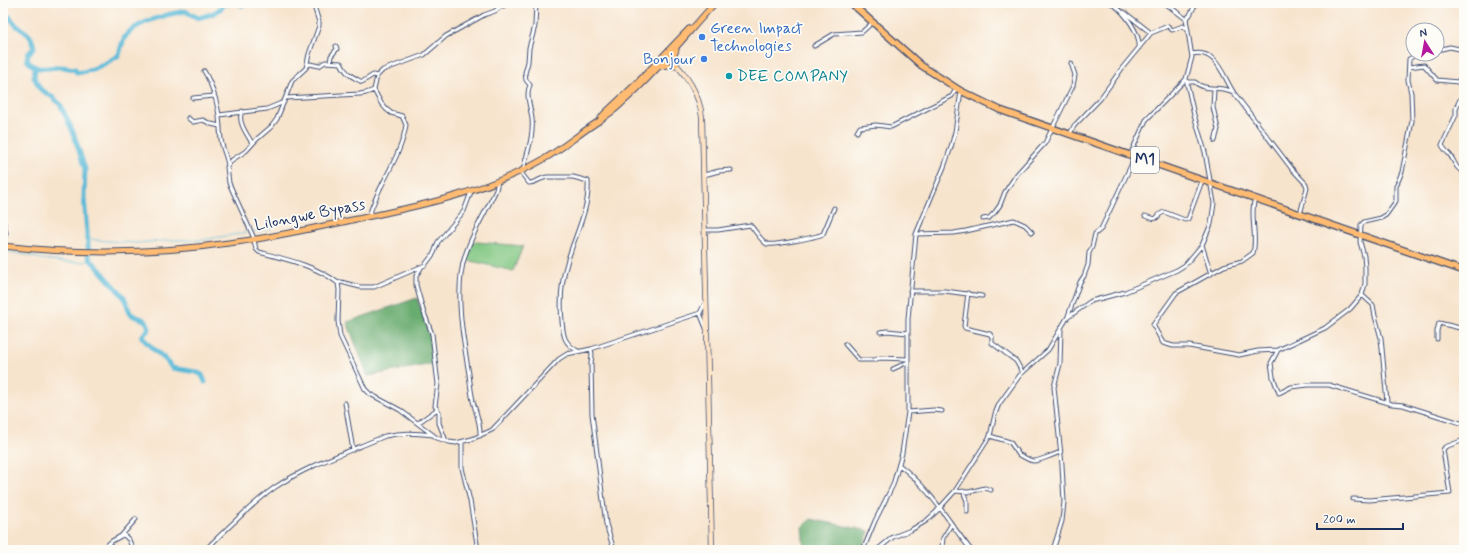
<svg xmlns="http://www.w3.org/2000/svg" width="1467" height="553" font-family="Mynerve,sans-serif">
<style>
.green{fill:#82c782;stroke:#4e7b70}
.forest{fill:#69ac70;stroke:#426e67}
.lines{fill:none;stroke-linecap:round;stroke-linejoin:round}
.stream{stroke:#5abad8;stroke-width:1}
.river{stroke:#5abad8;stroke-width:5}
.street-casing{stroke:#3c4a6f;stroke-width:5}
.secondary-casing{stroke:#3c4a6f;stroke-width:6}
.primary-casing{stroke:#3c4a6f;stroke-width:7}
.highway-casing{stroke:#3c4a6f;stroke-width:8}
.street{stroke:#fff;stroke-width:3}
.secondary{stroke:#ffe4c6;stroke-width:4.5}
.primary{stroke:#ffbb71;stroke-width:5}
.highway{stroke:#ffbb71;stroke-width:5.5}
.shop-dot{fill:#3f7fe0;stroke:#fdfcf7;stroke-width:1.5}
.culture-dot{fill:#0f9aa8;stroke:#fdfcf7;stroke-width:1.5}
.labels{text-anchor:middle;dominant-baseline:central;stroke-width:3.5;stroke-linejoin:round;paint-order:stroke}
.shield{fill:#fdfcf7;stroke:#5f6c8c;stroke-width:1}
.shield-label{font-size:15px;font-weight:bold;fill:#1b2f5e}
.shop-label{font-size:16px;fill:#366cbe;stroke:#fdfcf7;text-anchor:start}
.culture-label{font-size:16px;fill:#0d838f;stroke:#fdfcf7;text-anchor:start}
.street-label{font-size:16px;fill:#1b2f5e;stroke:#fdfcf7}
</style>
<rect width="100%" height="100%" fill="#fdfcf7"/>
<filter id="ink" filterUnits="userSpaceOnUse"><feTurbulence type="fractalNoise" baseFrequency=".025" numOctaves="2"/><feDisplacementMap in="SourceGraphic" scale="8" xChannelSelector="R" yChannelSelector="G"/><feConvolveMatrix kernelMatrix="1 2 1 2 8 2 1 2 1" color-interpolation-filters="sRGB"/></filter>
<filter id="wash" filterUnits="userSpaceOnUse"><feTurbulence type="fractalNoise" baseFrequency=".012" numOctaves="4" result="noise"/><feDisplacementMap in="SourceGraphic" scale="16" xChannelSelector="R" yChannelSelector="G"/><feGaussianBlur stdDeviation="0.9" result="paint"/><feColorMatrix in="noise" values="0 0 0 0 0 0 0 0 0 0 0 0 0 0 0 0 0 1.4 0 .05"/><feComposite in="paint" operator="in"/></filter>
<g filter="url(#wash)">
<rect width="100%" height="100%" fill="#f7e4cd"/>
<path class="green" d="M474,241L477,242L523,246L513,271L467,260Z"/>
<path class="forest" d="M417,298L430,334L432,364L368,376L347,322Z
M811,519L869,531L862,550H804L802,527Z"/>
<g class="lines">
<path class="stream" d="M253,231L259,232L262,230L272,228
M88,238L96,240L136,243L173,240H202L250,232
M7,252L21,254L43,259L65,262H84L91,260"/>
<path class="river" d="M237,3L242,5L249,3
M274,3H280
M3,12C9,14 12,21 17,26C26,33 32,34 34,48L28,54L27,60C38,74 48,66 62,67C66,67 71,69 75,69L77,73C93,71 107,63 119,55C121,47 123,37 129,32C142,21 168,14 185,11L198,18C207,15 218,14 223,5L231,3
M35,67L34,77L40,89L51,96L60,104L73,132L85,169L84,197L89,257L91,260L124,297C126,301 129,311 130,313C136,320 147,315 149,329L143,335L142,337L150,346L166,360L172,368L196,372L202,375L205,382"/>
</g>
</g>
<g filter="url(#ink)">
<g class="lines">
<defs>
<path id="street" d="M313,3L319,22V26L309,54L306,68L292,81L277,119L271,127L257,139L246,151L232,160L227,167L229,183L253,236L256,249L259,252C285,259 317,266 338,283L339,290L338,321L340,336L365,389L370,394L400,410L437,438L449,442L456,443L472,439L492,430L559,359L567,354L591,349L700,313L706,301
M536,3L535,26L529,48L528,62L525,73L526,80L530,85C525,95 531,108 532,119C534,137 526,156 522,174L529,183C536,183 540,178 547,177H573L588,181C590,209 574,237 567,263C561,282 560,301 562,321C563,335 564,344 578,351
M1111,3C1123,10 1141,33 1139,48
M1124,12L1151,33
M1186,19L1190,15L1196,3
M814,46L834,34L862,32L872,23
M1437,50L1450,47L1464,50
M1192,54C1217,48 1223,77 1234,93L1292,169L1306,184L1307,188L1300,214
M1417,54L1409,59L1408,80L1411,93L1412,121L1402,172L1396,186V201L1386,215L1381,218L1364,222L1361,225L1360,242L1364,256L1365,268V284L1362,295L1350,309L1325,328L1278,350L1271,363L1273,377L1279,393L1291,387L1308,385H1329L1392,404L1403,405L1464,424
M330,62L331,56L337,49L336,46
M307,66L310,64L319,66L325,62L341,63C346,74 351,76 362,82L373,75L377,76
M1409,67L1424,65L1437,80L1458,82L1464,72
M204,71C211,82 218,104 219,117C220,125 220,132 221,139C222,149 227,156 228,166
M1187,82H1195C1205,92 1221,85 1233,92
M1214,89L1213,107L1218,129L1215,141
M1464,91L1456,108V115L1442,145C1444,149 1447,152 1450,155C1457,165 1453,165 1464,173
M193,98L214,96
M286,98L360,94L366,93L374,90
M242,111C237,122 247,134 252,143
M219,115L267,109L284,102
M188,118L193,122L203,120L211,124L220,126
M857,132L860,127L876,125L891,127L952,96L956,89
M1070,134L1074,126L1100,99L1123,67L1151,33L1168,26L1172,30L1183,26L1188,30
M1130,155L1146,120L1186,79L1192,57L1186,19L1165,3
M704,175L719,171L731,170
M1255,198C1249,216 1258,235 1253,253L1242,261L1224,266L1176,293L1153,325L1163,343L1173,346H1189L1239,355L1258,351L1278,350
M369,216C378,185 401,158 406,125L402,116L391,113L386,109L381,103L374,90L377,76L383,70L424,55L446,36L484,15L495,11L499,8L509,3
M1145,216C1162,222 1153,216 1164,212L1185,220L1188,219L1202,181
M3,219L6,233L3,242
M983,219L989,218L995,212L1000,205L1005,192L1017,174L1045,143L1073,86L1075,75L1071,63
M705,230H718L750,225C755,230 761,241 767,244C774,246 816,237 823,234L834,208
M916,234L954,233L966,231L1014,220L1025,225L1032,232
M1202,245L1211,274
M421,268L416,276V285L423,310L432,334L438,384L435,406L439,412V423L446,441
M338,283L341,282L360,287H374L425,265L434,253L438,242L464,211L471,192
M910,291H945L982,296
M968,293L964,326L965,328L990,334L992,337V343L1016,361L1021,370L1023,372
M1362,295L1373,305L1375,316L1381,338L1387,402
M700,313L706,328
M1068,316L1080,282L1084,276L1088,265L1089,253L1092,247L1095,234L1101,229L1135,157
M880,332L887,331L908,333
M1437,339V331L1439,323L1464,329
M845,344L859,360H874L880,358L908,359
M591,349L592,354L591,364L592,414L606,524L614,550
M893,369L908,362
M345,403L353,450
M908,412L934,410L942,411
M418,423L436,410
M480,436C481,424 476,413 473,401C471,392 470,383 469,374C463,339 454,290 465,256C472,233 486,212 496,190L498,181
M990,436L1010,442L1019,455C1024,456 1028,461 1034,461C1038,461 1056,454 1060,452
M462,442V468L470,501L478,550
M899,465C931,489 947,520 971,550
M955,491L969,492L985,488L991,490
M963,491L967,501V512
M1353,499L1369,500L1450,493L1443,450L1445,447L1464,440
M123,534L129,540L133,550
M212,543L214,550
M3,547L7,550
M104,548L112,541L121,536L136,519
M97,550L104,548L109,550
M205,550C227,529 249,506 274,488C308,465 348,452 385,436C402,432 416,433 433,435
M863,550L875,521L893,485L902,453L908,412V319L916,234L944,167L951,147L955,132L961,91
M877,550L893,537L911,530L926,521L936,512L955,491L990,436L995,414L999,404L1020,375L1048,350L1067,318L1091,301L1125,292L1177,270L1185,265L1202,245L1211,224L1214,203L1205,152L1194,115L1186,79
M945,550L942,547L943,538L951,525
M1053,550L1062,521L1064,502L1062,465L1054,387L1060,364L1061,329"/>
<path id="secondary" d="M666,54C684,71 699,91 702,117L712,550"/>
<path id="primary" d="M676,64L674,55L676,50
M660,66L667,65L673,66
M601,118L604,114L639,81L689,29
M3,246C81,255 158,254 236,242C275,237 314,228 352,220C419,206 485,193 544,159C563,148 580,133 599,121C607,115 614,111 621,104C656,73 684,37 715,3"/>
<path id="highway" d="M851,3L922,66L961,91L1000,110L1464,271"/>
</defs>
<use href="#street" class="street-casing"/>
<use href="#secondary" class="secondary-casing"/>
<use href="#primary" class="primary-casing"/>
<use href="#highway" class="highway-casing"/>
<use href="#street" class="street"/>
<use href="#secondary" class="secondary"/>
<use href="#primary" class="primary"/>
<use href="#highway" class="highway"/>
</g>
</g>
<g class="shop-dot">
<circle cx="702" cy="37" r="4"/>
<circle cx="704" cy="59" r="4"/>
</g>
<circle class="culture-dot" cx="729" cy="76" r="4"/>
<g class="labels">
<rect class="shield" x="1131" y="147" width="28" height="26" rx="3"/>
<g class="shield-label">
<text x="1145" y="160">M1</text>
</g>
<g class="shop-label">
<text x="710" y="28">Green Impact<tspan x="710" dy="18">Technologies</tspan></text>
<text x="696" y="59" text-anchor="end">Bonjour</text>
</g>
<g class="culture-label">
<text x="737" y="76">DEE COMPANY</text>
</g>
<g class="street-label">
<text transform="translate(310 215) rotate(-11)">Lilongwe Bypass</text>
</g>
</g>
<rect width="1467" height="553" fill="none" stroke="#fdfcf7" stroke-width="16"/>
<g transform="translate(1425 42) rotate(349)"><circle r="19" fill="#fdfcf7" stroke="#a3aaba"/>
<path d="M0-3L7 15L0 10L-7 15Z" fill="#b5179e"/>
<text y="-6" font-size="11" font-weight="bold" text-anchor="middle" fill="#1b2f5e">N</text>
</g>
<path d="M1317 523v6h86v-6" fill="none" stroke="#1b2f5e" stroke-width="2"/>
<text x="1323" y="523" font-size="12" fill="#1b2f5e" stroke="#fdfcf7" stroke-width="3" paint-order="stroke">200 m</text>
</svg>
